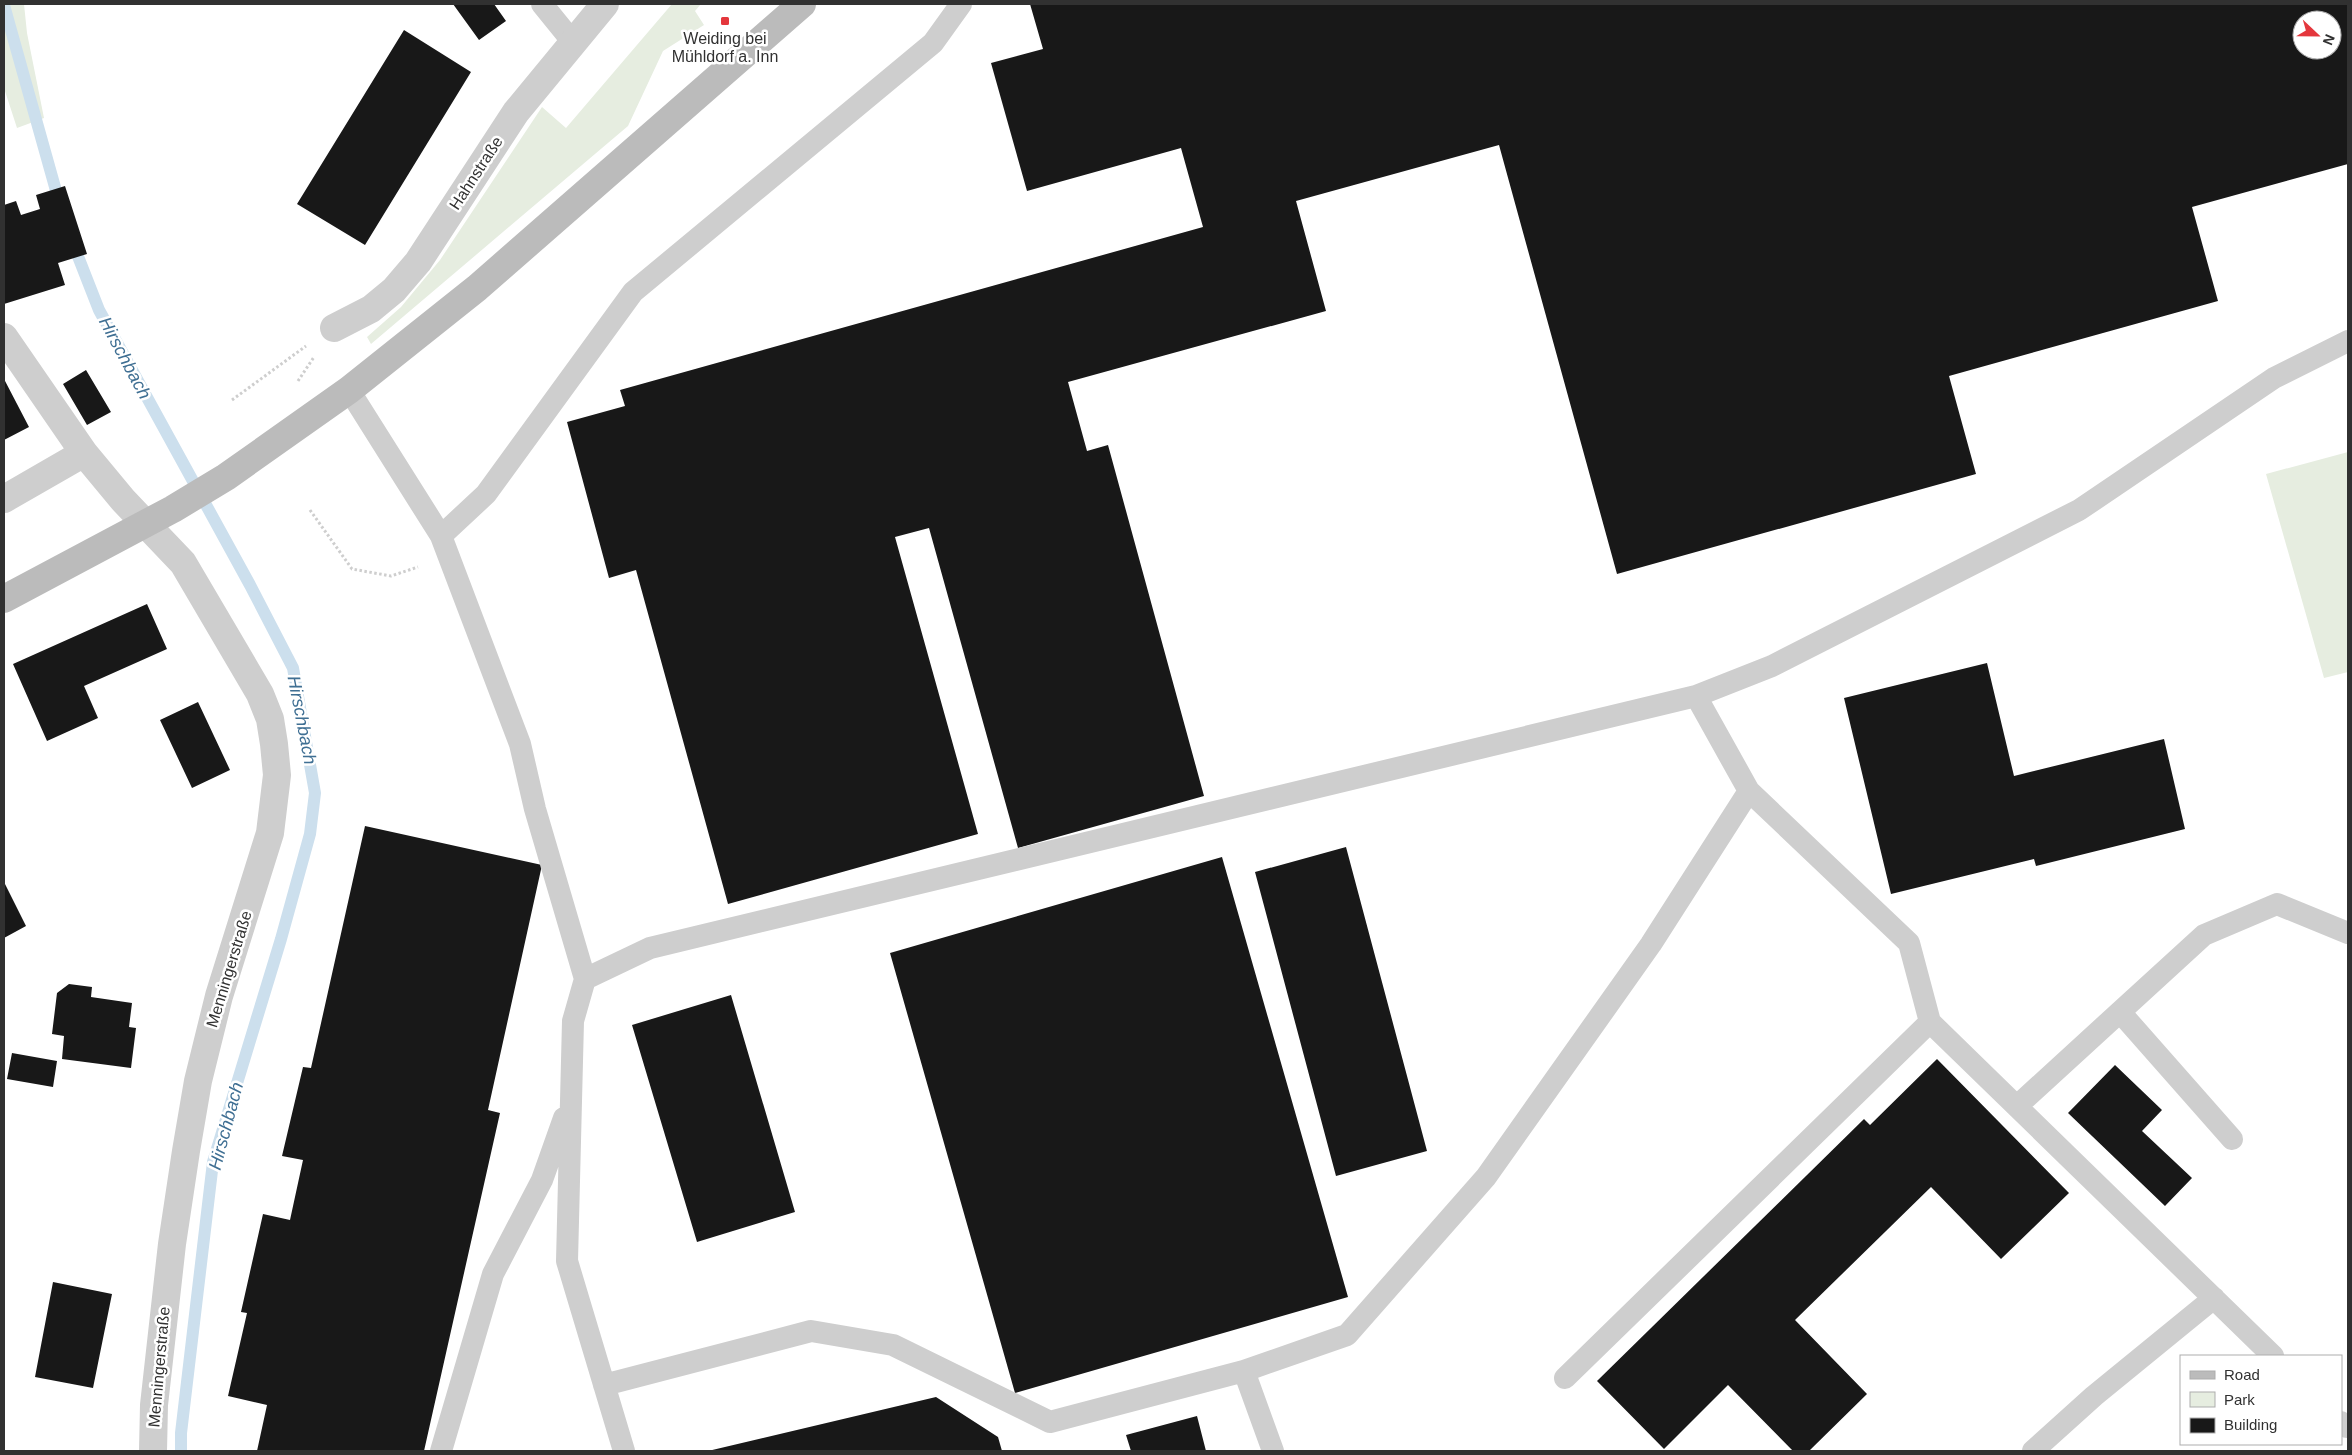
<svg xmlns="http://www.w3.org/2000/svg" width="2352" height="1455" font-family="Arial,sans-serif">
<style>
.green{fill:#e6ede0}
.lines{fill:none;stroke-linecap:round;stroke-linejoin:round}
.stream{stroke:#ccdfed;stroke-width:12}
.building{fill:#181818;fill-rule:evenodd}
.path{stroke:#cecece;stroke-width:3;stroke-dasharray:2.5 2.5;stroke-linecap:butt}
.service{stroke:#cecece;stroke-width:22}
.minor{stroke:#cecece;stroke-width:28}
.secondary{stroke:#bbb;stroke-width:28}
.poi-dot{fill:#e4373d;stroke:#fff;stroke-width:2}
.labels{text-anchor:middle;dominant-baseline:central;stroke-width:5;stroke-linejoin:round;paint-order:stroke}
.poi-label{font-size:16px;fill:#313131;stroke:#fff}
.street-label{font-size:16px;fill:#313131;stroke:#fff}
.water-label{font-size:18px;font-style:italic;fill:#3f6f93;stroke:#fff}
</style>
<rect width="100%" height="100%" fill="#fff"/>
<path class="green" d="M4,4H24L27,33L44,118L17,128L4,88Z
M672,4H701L695,11L704,25L663,51L628,126L371,344L367,337L401,307L440,260L542,107L566,128Z
M2348,452V672L2324,678L2266,474Z"/>
<g class="lines">
<path class="stream" d="M4,5L60,205
M72,241L99,310L250,585L293,668L315,793L310,834L281,939L213,1162L181,1433V1451"/>
</g>
<path class="building" d="M453,4H494L506,21L479,40Z
M1030,4H2348V164L2192,207L2218,301L1949,376L1976,474L1617,574L1499,145L1296,201L1326,311L1068,382L1087,451L1108,445L1204,796L1018,848L929,528L895,537L978,834L728,904L636,570L609,578L567,422L625,406L620,390L1203,227L1181,148L1027,191L991,63L1043,49ZM2302,20H2332V50H2302Z
M404,30L471,72L365,245L297,204Z
M65,186L87,254L58,263L65,285L4,304V205L16,201L21,215L40,209L36,195Z
M86,370L111,412L87,425L63,384Z
M4,379L29,427L4,440Z
M147,604L167,649L84,686L98,718L47,741L13,664Z
M1987,663L2014,776L2164,739L2185,829L2036,866L2034,859L1891,894L1844,698Z
M198,702L230,770L192,788L160,720Z
M365,826L542,865L488,1110L500,1113L424,1451H257L267,1405L228,1396L247,1313L241,1312L263,1214L290,1220L303,1160L282,1156L303,1067L311,1068Z
M1346,847L1427,1151L1336,1176L1255,872Z
M1222,857L1348,1297L1015,1393L890,953Z
M4,882L26,926L4,938Z
M69,984L92,987L91,997L132,1003L129,1027L136,1028L131,1068L62,1059L64,1036L52,1034L57,993Z
M731,995L795,1212L697,1242L632,1025Z
M12,1053L57,1061L53,1087L7,1079Z
M1937,1059L2069,1193L2001,1259L1931,1187L1795,1320L1867,1394L1809,1451H1793L1728,1385L1664,1449L1597,1381L1864,1119L1870,1125Z
M2115,1065L2162,1110L2142,1131L2192,1178L2165,1206L2068,1113Z
M53,1282L112,1294L93,1388L35,1377Z
M936,1397L998,1437L1002,1451H708Z
M1197,1416L1206,1451H1131L1126,1435Z"/>
<g class="lines">
<path class="path" d="M298,381L314,357
M232,400L306,346
M310,510L352,569L391,576L418,567"/>
<path class="service" d="M542,4L572,41
M349,390L441,536L520,744L535,809L585,979L573,1021L567,1261L624,1451
M441,536L486,494L633,292L933,43L961,4
M1749,791L1909,943L1930,1022L2273,1356
M585,979L650,948L1696,696L1772,666L2079,510L2274,378L2348,341
M2120,1012L2232,1139
M2017,1106L2204,935L2277,904L2348,933
M1565,1378L1930,1022
M604,1385L811,1331L893,1345L1050,1422L1244,1371
M2341,1422L2347,1427L2348,1426
M441,1451L493,1274L542,1180L564,1118
M1273,1451L1244,1371L1347,1335L1486,1177L1651,944L1749,791L1696,696
M2033,1451L2094,1396L2214,1298"/>
<path class="minor" d="M334,328L371,309L394,290L418,262L516,112L605,4
M4,337L84,453L123,500L183,563L260,694L270,719L274,744L277,775L270,833L219,996L198,1081L186,1151L172,1244L154,1405L153,1451
M4,499L84,453"/>
<path class="secondary" d="M4,599L173,509L226,477L349,390L477,288L802,4"/>
</g>
<rect class="poi-dot" x="720" y="16" width="10" height="10" rx="2.5"/>
<g class="labels">
<g class="poi-label">
<text x="725" y="38">Weiding bei<tspan x="725" dy="18">Mühldorf a. Inn</tspan></text>
</g>
<g class="street-label">
<text transform="translate(476 173) rotate(-57)">Hahnstraße</text>
<text transform="translate(229 969) rotate(-73)">Menningerstraße</text>
<text transform="translate(159 1367) rotate(-85)">Menningerstraße</text>
</g>
<g class="water-label">
<text transform="translate(125 358) rotate(62)">Hirschbach</text>
<text transform="translate(302 720) rotate(79)">Hirschbach</text>
<text transform="translate(226 1126) rotate(-75)">Hirschbach</text>
</g>
</g>
<rect width="2352" height="1455" fill="none" stroke="#313131" stroke-width="10"/>
<rect x="2180" y="1355" width="162" height="90" fill="#ffffff" stroke="#adadad"/>
<rect x="2190" y="1371" width="25" height="8" fill="#bbbbbb" stroke="#adadad"/>
<text x="2224" y="1380" font-size="15" fill="#313131">Road</text>
<rect x="2190" y="1392" width="25" height="15" fill="#e6ede0" stroke="#adadad"/>
<text x="2224" y="1405" font-size="15" fill="#313131">Park</text>
<rect x="2190" y="1418" width="25" height="15" fill="#181818" stroke="#adadad"/>
<text x="2224" y="1430" font-size="15" fill="#313131">Building</text>
<g transform="translate(2317 35) rotate(112)"><circle r="24" fill="#ffffff" stroke="#adadad"/>
<path d="M0-4L9 19L0 12L-9 19Z" fill="#e4373d"/>
<text y="-8" font-size="14" font-weight="bold" text-anchor="middle" fill="#313131">N</text>
</g>
</svg>
